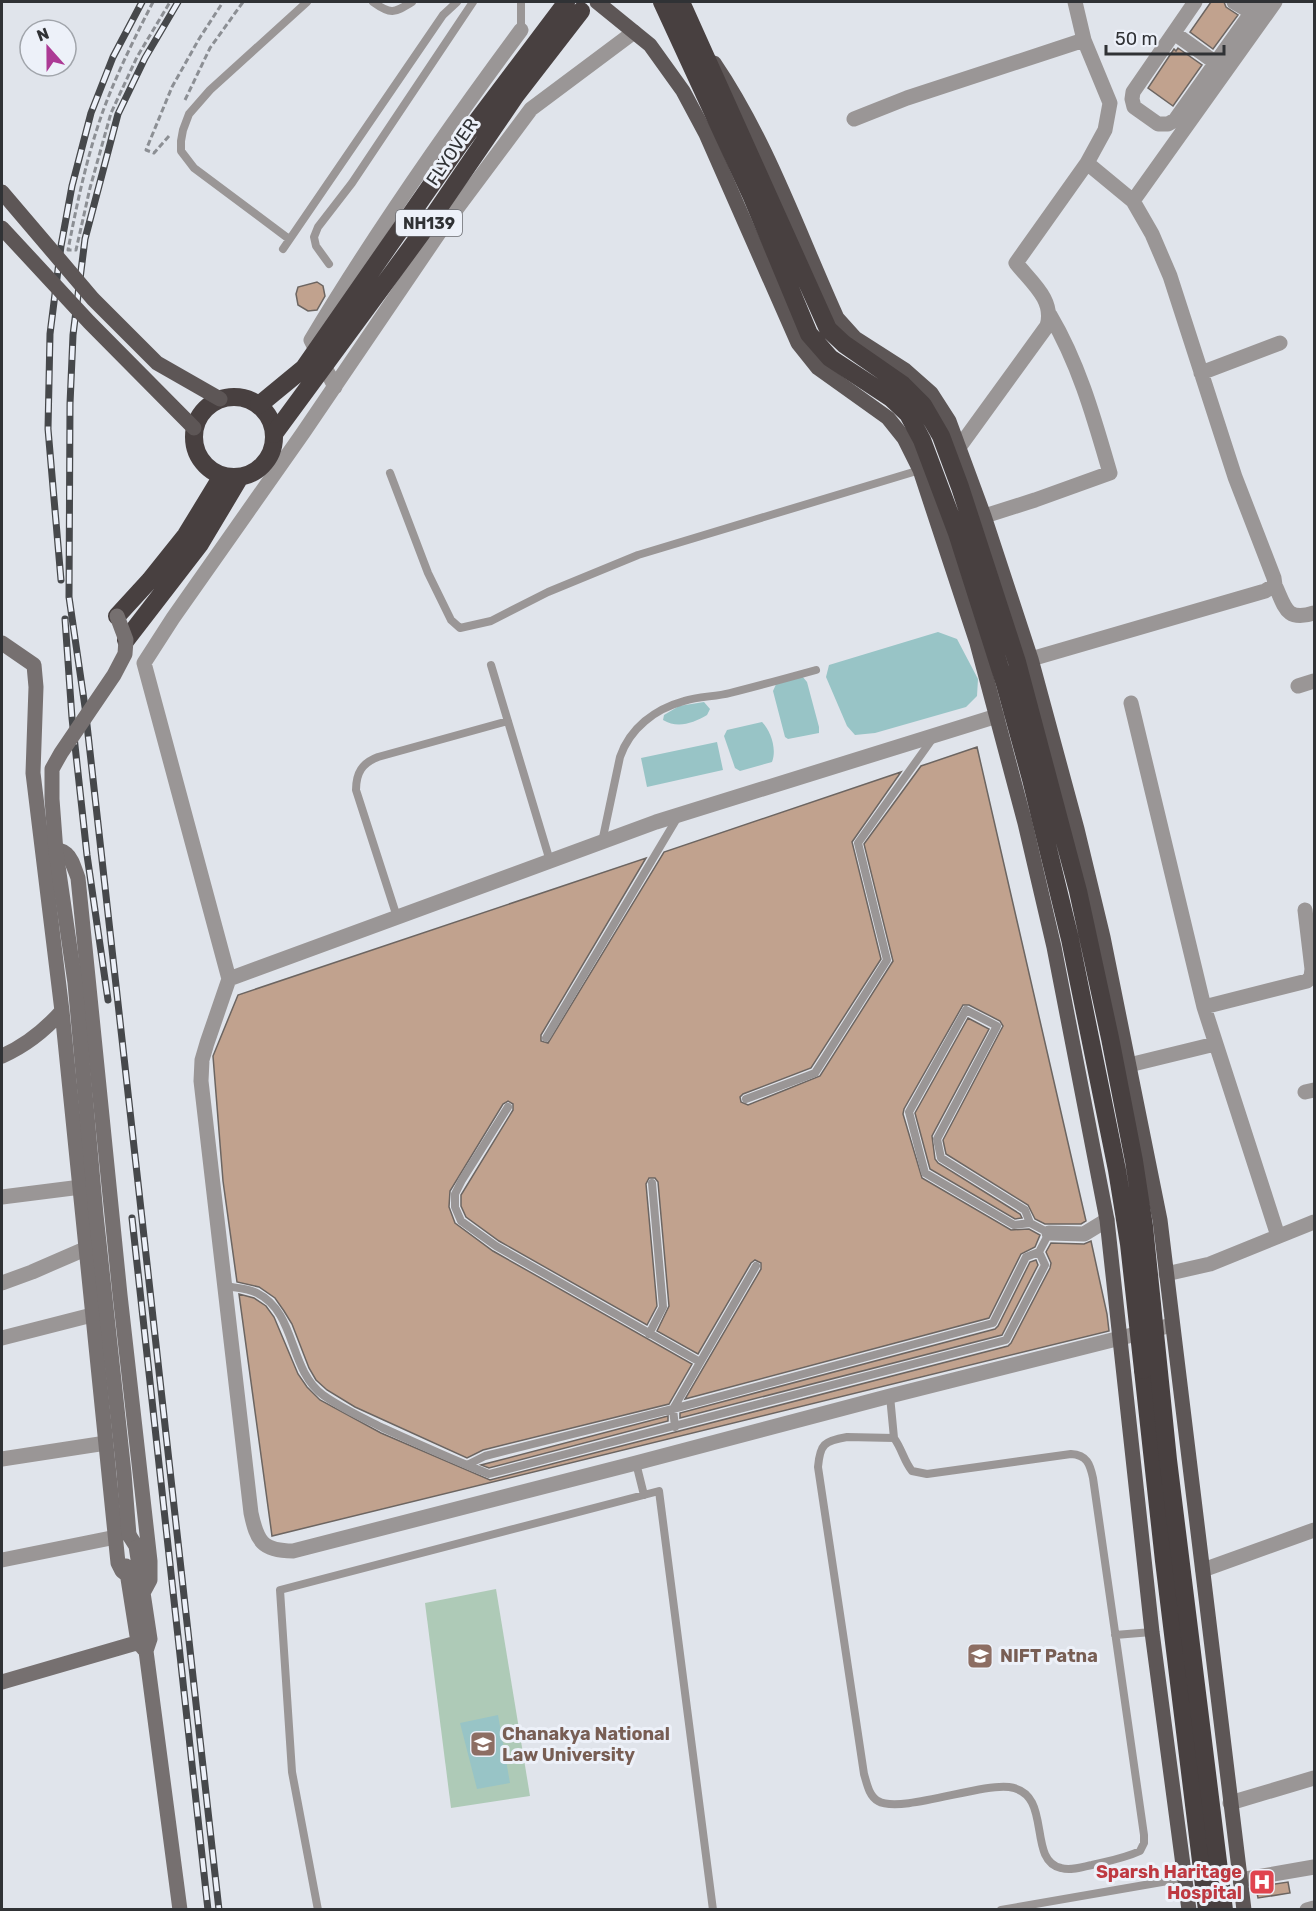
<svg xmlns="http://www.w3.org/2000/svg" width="1316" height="1911" font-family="Rubik,sans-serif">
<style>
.green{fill:#aecab7}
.water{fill:#98c4c6}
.building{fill:#c1a28e;stroke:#6c6561;stroke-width:1.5}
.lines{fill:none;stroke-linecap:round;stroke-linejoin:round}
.path{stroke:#8c8f94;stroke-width:3;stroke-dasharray:6 3;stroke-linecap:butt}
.lane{stroke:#9a9696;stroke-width:8}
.street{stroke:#9a9696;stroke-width:15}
.secondary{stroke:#767070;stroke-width:15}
.primary{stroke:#5d5656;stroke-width:15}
.highway{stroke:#484040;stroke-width:18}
.rail-casing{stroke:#46484b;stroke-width:7}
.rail{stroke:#edf1f9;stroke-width:4.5;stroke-dasharray:14;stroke-linecap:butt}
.secondary-bridge{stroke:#767070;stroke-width:15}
.primary-bridge{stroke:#5d5656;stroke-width:15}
.highway-bridge{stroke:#484040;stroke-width:18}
.labels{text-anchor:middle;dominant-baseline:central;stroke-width:6;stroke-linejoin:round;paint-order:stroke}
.shield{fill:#edf1f9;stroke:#696b70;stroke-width:1.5}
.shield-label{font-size:16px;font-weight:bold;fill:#303235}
.street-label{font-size:18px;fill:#303235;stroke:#edf1f9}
.education-label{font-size:18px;font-weight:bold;fill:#785e54;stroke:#edf1f9;text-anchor:start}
.health-label{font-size:18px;font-weight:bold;fill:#be3a42;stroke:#edf1f9;text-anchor:end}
</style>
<rect width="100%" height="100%" fill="#e0e4eb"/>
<path class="green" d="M496,1589L530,1796L451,1808L425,1603Z"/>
<path class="water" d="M938,632L957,639L978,679L977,696L966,707L875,733L855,735L847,726L826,677L829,665Z
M802,676L807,682L819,727V733L788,739L785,737L773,691L777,682Z
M704,702L710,709L707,715C693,723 678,729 663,720L664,715L679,706Z
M762,722C771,731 777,749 772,762L740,771L735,768L724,736L727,730Z
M717,742L723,770L647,787L641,758Z
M498,1715L510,1783L477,1789L460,1723Z"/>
<path class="building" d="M1211,2H1224L1226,7L1238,15L1213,49L1190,32Z
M1178,48L1202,65L1173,106L1148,88L1174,49L1176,51Z
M317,282L323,286L325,296L317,310L308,311L298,305L296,294L298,287Z
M977,747L1086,1221L1081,1224H1045L1035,1219L1028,1205L946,1154L943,1140L1003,1026L1000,1021L969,1005H963L904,1109L903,1114L922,1178L1011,1230L1029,1229L1040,1235L1035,1247L1021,1254L989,1318L685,1399L761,1269V1263L755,1260L751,1263L698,1354L657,1331L669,1306L658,1182L655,1178H649L646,1184L657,1306L647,1325L499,1241L466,1217L461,1206V1195L513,1110V1104L508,1101L503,1104L450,1191L449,1207L455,1223L493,1251L692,1364L669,1404L483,1450L467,1458L355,1407L327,1390L316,1380L309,1368L292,1324L284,1311L275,1298L259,1287L237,1282L223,1181L213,1056L238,995L646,858L541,1035V1041L548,1043L664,852L901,772L852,842L881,959L811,1068L743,1094L740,1097L741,1102L748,1105L820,1076L893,961L864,844L921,766Z
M968,1018L989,1029L932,1136L935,1159L938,1163L1020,1214L1022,1218L1015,1219L930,1169L915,1113Z
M1091,1241L1107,1314L1109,1331L272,1536L239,1294L254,1298L266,1306L274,1317L298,1374L307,1387L320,1400L381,1433L490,1480L1008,1346L1011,1343L1050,1268L1051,1263L1046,1252L1051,1243L1084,1244Z
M1036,1260L1038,1265L1002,1335L680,1418V1413L995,1329L998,1326L1030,1262Z
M668,1416V1421L489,1468L481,1465Z
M1288,1882L1290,1893L1258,1898L1256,1887Z"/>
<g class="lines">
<path class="path" d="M153,2C135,37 117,73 103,111C87,156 77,203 68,250H76L90,188L111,113L137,57L170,2
M185,100L210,48L243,2
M169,136L154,153L146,150L172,87L199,39L223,2"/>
<path class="lane" d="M373,2C391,15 394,13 412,2
M521,30V2
M289,239L194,168L181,151V141L183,130L189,114L210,90L307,2
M283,249L443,15L457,2
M329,264L316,246L314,237L318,227L352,183L473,2
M390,473L428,573L451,620L460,628L491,621L548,592L638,555L920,470
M491,665L550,861
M602,842L620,757C630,728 655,709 684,701C699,696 715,697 730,693C758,686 787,678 816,670
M397,917L356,790C356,773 362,763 378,757L508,721
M546,1038L679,815
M746,1099L815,1073L887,960L858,843L933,738
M508,1107L462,1180L455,1194V1207L461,1221L496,1246L700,1362
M225,1286C236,1288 247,1288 257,1293C297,1313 288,1369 323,1395C341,1408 363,1418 383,1428C418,1444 453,1460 489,1474L1006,1340L1045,1265L1039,1252
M649,1334L663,1307L652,1183
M890,1396L894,1438
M675,1427L673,1409L756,1266
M847,1437L894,1438C902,1449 904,1461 912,1471L927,1474L1071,1454C1087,1455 1090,1464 1093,1478L1144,1835V1843L1140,1851C1125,1858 1109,1861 1092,1865C1082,1867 1071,1871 1061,1868C1026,1860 1054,1793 1009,1787C981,1783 900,1814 878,1801C869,1796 867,1784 864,1774L818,1467C820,1444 824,1441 847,1437Z
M636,1463L644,1495
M467,1465L485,1456L673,1409L993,1323L1026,1257L1039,1252L1049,1233L1030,1223L1014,1225L925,1173L909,1112L966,1010L997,1026L937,1139L941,1158L1025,1210L1030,1223
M1115,1635L1152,1632
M318,1910L292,1772L280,1590L659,1491L713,1910
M1001,1910L1185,1878"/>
<path class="street" d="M1195,2L1133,92L1132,99L1134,107L1158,124H1168L1175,120L1259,2
M1234,2L1251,12
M634,32L531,109L443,227L303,433L173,618L144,663L229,979L207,1043L202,1060L201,1081L251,1513C257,1541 262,1551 293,1551L636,1463L890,1396L1172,1325
M1174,33L1216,63
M854,119L907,98L1084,40
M1133,201L1275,2
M1201,373L1280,343
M335,387L311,340C375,233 447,130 521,30
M950,452L960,446L1047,326C1055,300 1031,282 1016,263L1087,163
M972,520L1035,500L1110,473C1094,418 1079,364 1050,315
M1275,585C1285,607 1286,622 1314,613
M1031,659L1265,591L1275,585L1274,578L1235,477L1170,276L1152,234L1133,201L1087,163L1105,130L1110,103L1084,40L1075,2
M1298,686L1314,681
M1131,703L1204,1007L1307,981L1311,977L1312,969L1305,910
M229,979L656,822L997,716
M1204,1007L1278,1236
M1129,1065L1215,1044
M1305,1092L1314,1090
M2,1197L81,1187
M1049,1233L1084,1234L1107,1220
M1166,1274L1210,1264L1314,1222
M2,1283L32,1272L85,1249
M2,1338L92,1315
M2,1459L106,1443
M2,1560L116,1537
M1203,1570L1314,1530
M1230,1803L1314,1778
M1240,1880L1314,1867
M1307,1910L1314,1908"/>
<path class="secondary" d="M2,643L34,665L36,687L33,773L62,1011L118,1563L122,1571L127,1575
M43,847C70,851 69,853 78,878L120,1295L150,1561V1580L143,1593
M2,1056C25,1046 45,1030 62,1011
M129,1535L136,1546L150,1639L146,1651L180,1910
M126,1566L138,1642L144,1649
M2,1682L150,1639"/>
<path class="primary" d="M597,2L650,45L683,91L706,134L798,343L818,368L888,418L904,438L920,470L977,643L1025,823L1054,947L1107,1220L1152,1632L1189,1910
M714,63C767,141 798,232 837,318L855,338L905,370L931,393L949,421L984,516L1031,659L1077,829L1103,937L1160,1220L1244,1910"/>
<path class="highway" d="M194 437a40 40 0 1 1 80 0a40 40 0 1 1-80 0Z
M117,616L150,580L186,535L222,476
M126,640L200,544L240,477
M1143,1370L1164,1561L1207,1910"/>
<defs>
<path id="rail" d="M178,2L145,58L118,114L85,239L73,335L70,404L69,597L85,707L219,1910
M61,580L48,429L50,334L61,246L72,186L91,113L113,57L142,2
M65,619L72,718L87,855L108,1000
M132,1218L208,1910"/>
</defs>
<use href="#rail" class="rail-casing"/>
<use href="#rail" class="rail"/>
<path class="secondary-bridge" d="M117,616L126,640L125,654L114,675L61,753L52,769V799L56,852L75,983L96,1215L124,1473L129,1535"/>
<path class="primary-bridge" d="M2,192L93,299L157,363L220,399
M2,228L89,322L194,428"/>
<path class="highway-bridge" d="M662,2L752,197L809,334L830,358L891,398L908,414L922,440L957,533L1005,684L1031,779L1070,939L1117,1170L1129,1244L1143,1370
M681,2L828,329L844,344L903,385L923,405L941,436L960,487L1017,662L1078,891L1110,1038L1134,1161L1144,1226L1168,1460L1224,1910
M259,405L304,368L459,145L566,3
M274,434L421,234L516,95L581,11"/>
</g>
<defs>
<symbol id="university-square" viewBox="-11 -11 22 22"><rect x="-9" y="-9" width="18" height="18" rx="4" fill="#8d6e63" stroke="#edf1f9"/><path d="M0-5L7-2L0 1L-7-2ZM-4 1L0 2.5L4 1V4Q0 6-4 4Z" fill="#fff"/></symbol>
<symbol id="hospital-square" viewBox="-11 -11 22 22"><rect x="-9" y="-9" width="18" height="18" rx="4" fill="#e0444e" stroke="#edf1f9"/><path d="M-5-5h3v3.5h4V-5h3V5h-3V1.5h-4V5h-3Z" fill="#fff"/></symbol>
</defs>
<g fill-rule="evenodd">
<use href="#university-square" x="965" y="1641" width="30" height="30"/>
<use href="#university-square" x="468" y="1729" width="30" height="30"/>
<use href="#hospital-square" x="1247" y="1867" width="30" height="30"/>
</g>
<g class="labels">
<rect class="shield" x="396" y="210" width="66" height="26" rx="4.5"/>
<g class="shield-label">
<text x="429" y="223">NH139</text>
</g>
<g class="street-label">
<text transform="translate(452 152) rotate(-56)">FLYOVER</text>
</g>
<g class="education-label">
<text x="1000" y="1656">NIFT Patna</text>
<text x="502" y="1734">Chanakya National<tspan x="502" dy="21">Law University</tspan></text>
</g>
<g class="health-label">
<text x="1242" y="1872">Sparsh Haritage<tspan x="1242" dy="21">Hospital</tspan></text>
</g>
</g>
<rect width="1316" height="1911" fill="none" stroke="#303235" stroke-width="6"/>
<g transform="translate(48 48) rotate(339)"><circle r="28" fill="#edf1f9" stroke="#a1a5ab" stroke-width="1.5"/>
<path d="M0-4.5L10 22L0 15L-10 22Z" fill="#ac3a95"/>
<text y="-9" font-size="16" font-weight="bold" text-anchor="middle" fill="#303235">N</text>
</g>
<path d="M1106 45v9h118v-9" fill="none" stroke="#303235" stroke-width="3"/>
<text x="1115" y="45" font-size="18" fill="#303235" stroke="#edf1f9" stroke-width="4.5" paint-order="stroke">50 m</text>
</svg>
